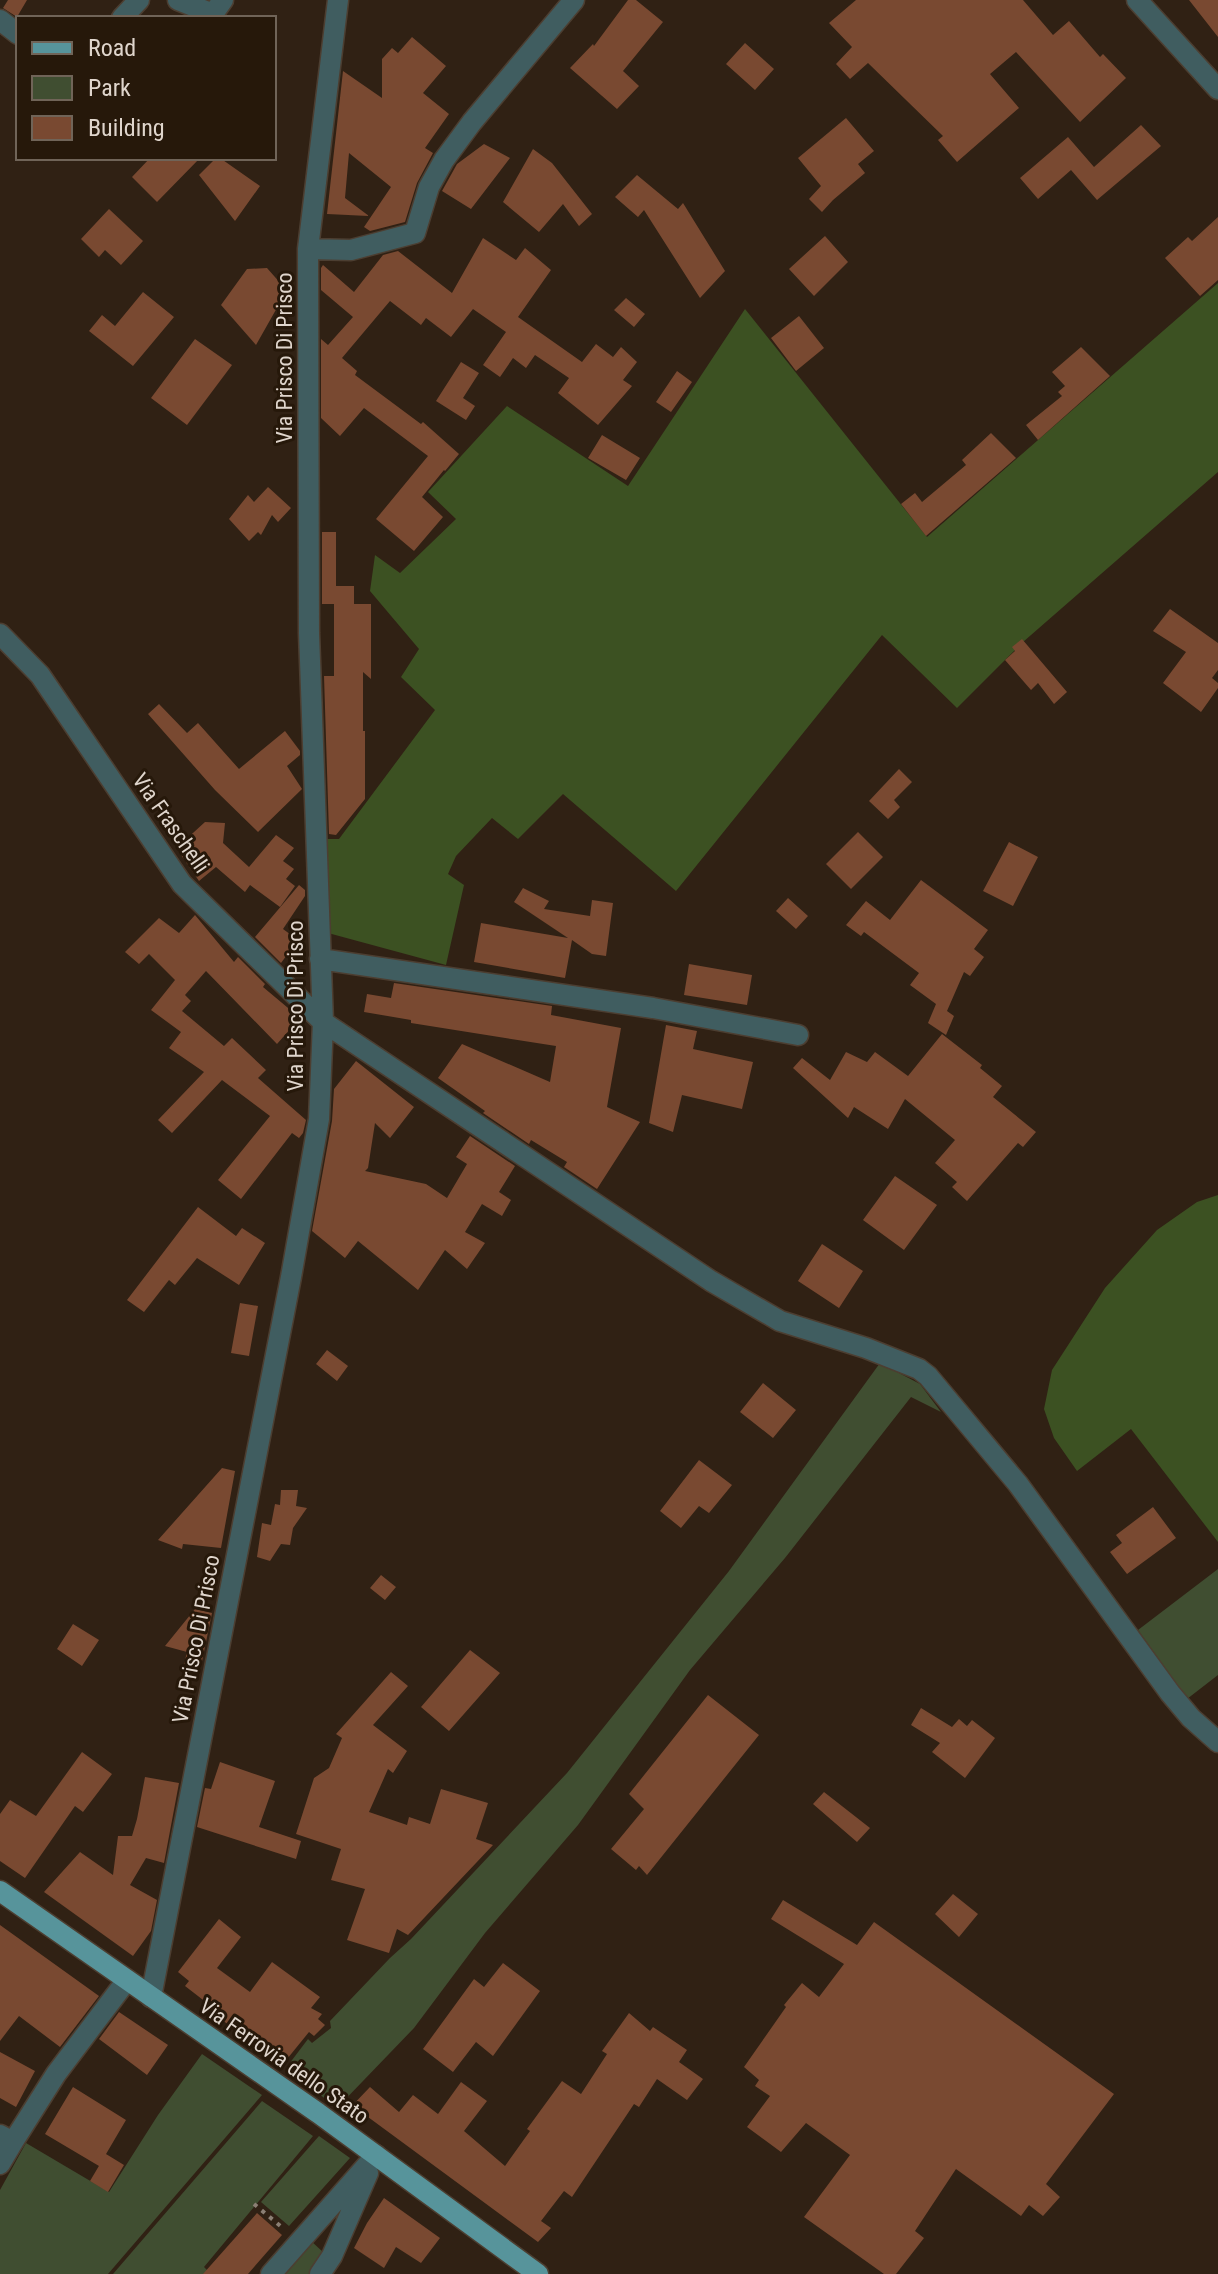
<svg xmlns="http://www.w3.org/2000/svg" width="1218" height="2274" font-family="'Roboto Condensed',sans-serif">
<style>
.green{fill:#404e31}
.forest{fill:#3c5122}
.building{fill:#794931}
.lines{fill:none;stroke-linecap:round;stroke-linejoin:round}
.minor-casing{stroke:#4c3e31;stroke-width:23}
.major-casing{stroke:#4c3e31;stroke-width:23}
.path{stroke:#8b7f74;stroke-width:4;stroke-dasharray:4 6;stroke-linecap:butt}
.minor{stroke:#405d60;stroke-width:20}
.major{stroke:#57949b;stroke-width:20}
.labels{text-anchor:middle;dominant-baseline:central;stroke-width:6;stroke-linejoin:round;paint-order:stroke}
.street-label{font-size:22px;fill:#dfd5cc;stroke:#26180a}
</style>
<rect width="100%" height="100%" fill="#302114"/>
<path class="green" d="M880,1363L920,1384L941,1412L911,1397L785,1558L690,1670L578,1825L485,1933L414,2028L337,2108L286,2068L308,2039L312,2043L331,2028L330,2021L390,1958L411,1939L567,1773L729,1571Z
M1218,1569V1675L1187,1699L1138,1630Z
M202,2054L262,2095L108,2274H0V2190L26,2143L109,2192L158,2115Z
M262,2101L313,2136L204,2267L211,2274H113Z
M319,2136L350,2158L289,2226L261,2202Z
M310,2240L324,2253L311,2274H282Z"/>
<path class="forest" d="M1218,283V472L1023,642L957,708L882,635L676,891L563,794L518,839L492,818L456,856L448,874L464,885L446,965L328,933L326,839H339L435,710L401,677L419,649L370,591L375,555L400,573L456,519L428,492L507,406L628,486L745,309L927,537Z
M1218,1195V1542L1131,1429L1077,1471L1054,1438L1044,1409L1052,1370L1105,1288L1157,1230L1197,1202Z"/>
<path class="building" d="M8,0H27L17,17L3,8Z
M628,0H636L663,22L623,71L639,86L617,109L570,68L593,44L594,46Z
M856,0H1023L1053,35L1069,21L1100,57L1103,54L1126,78L1080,122L1016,52L990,74L1019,108L957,162L938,140L943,136L868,63L850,79L836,64L852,47L829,23Z
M1189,0H1218V37Z
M412,37L446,66L423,93L449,114L425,148L433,153L417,183L405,222L370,231L364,227L391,187L349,153L345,198L369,216L327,214L343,71L382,98V59L392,48L398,53Z
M745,43L774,69L755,90L726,64Z
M846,118L874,151L858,164L865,173L833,200L822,212L809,199L821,186L798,158Z
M1141,125L1161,146L1097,200L1071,170L1038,199L1020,178L1068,137L1094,167Z
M484,144L510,158L471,209L442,191L457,164Z
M533,149L552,163L592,214L579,226L563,204L539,232L503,202Z
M150,158H200L157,202L132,177Z
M216,158H220L260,186L235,221L199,175Z
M637,175L678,209L683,203L725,271L700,298L644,210L638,217L615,197Z
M109,209L143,241L121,265L105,250L99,257L81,239Z
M1218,217V280L1200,296L1165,258L1188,237L1192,241Z
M825,236L848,262L814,296L789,269Z
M483,238L516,260L525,248L551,270L518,317L582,362L596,344L613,357L621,347L637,362L623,380L632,386L598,425L558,393L569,378L535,355L526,368L513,358L500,377L483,365L506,332L473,309L451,337L426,318L421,325L390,301L342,358L357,371L355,375L421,424L423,422L459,454L445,471L444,470L422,497L443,517L414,551L376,519L428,456L364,408L340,436L321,418V339L328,345L353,317L321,290V268L323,265L354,292L383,255L398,251L452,293Z
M267,268L282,285L278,291L282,299L256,345L221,305L247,269Z
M143,292L174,317L133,366L89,331L102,315L115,326Z
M626,298L645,314L634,327L614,310Z
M799,316L824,348L796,371L771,338Z
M195,339L232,365L187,425L151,398Z
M1081,347L1110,376L1038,440L1026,425L1062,396L1058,392L1065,386L1052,372Z
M461,362L479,373L463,398L475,406L466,420L436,401Z
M677,371L692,382L671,412L656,402Z
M991,433L1016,458L926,536L901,504L915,493L922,502L966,465L962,460Z
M602,435L640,458L626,480L588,458Z
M268,487L291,508L278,522L272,515L261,535L258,532L249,541L229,519L248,495L254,502Z
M322,532H336V586H354V604H371V679L363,672V731H365V799L336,835L329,834L324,676H334V604H322Z
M1170,609L1218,643V670L1212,678L1218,683V688L1201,712L1163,683L1186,652L1153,631Z
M1022,639L1067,692L1054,704L1038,683L1031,690L1005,660L1015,651L1012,647Z
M159,704L187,733L198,723L239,769L285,731L300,751V755L287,766L302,789L258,832L215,790L148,714Z
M899,769L912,782L894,800L900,807L888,819L869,801Z
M205,822L225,823L223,843L249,867L276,835L294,848L283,861L294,869L286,879L295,886L280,907L250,885L245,892L216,867L199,881L181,855L182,843Z
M858,832L883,857L851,889L826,864Z
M1009,842L1038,857L1013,906L983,891Z
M921,880L988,930L974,949L984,957L970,976L964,972L947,1011L954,1016L946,1035L928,1023L936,1004L910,985L919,973L864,932L861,936L846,925L866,901L890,920Z
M299,885L305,890V896L283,929L298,940L281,963L255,937Z
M523,888L549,901L544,909L590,916L592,900L613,903L606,956L592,954L572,940L565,978L474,962L481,923L568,938L514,902Z
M788,898L808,916L796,929L776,911Z
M195,915L234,962L238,957L265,984L263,987L300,1018L277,1044L206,971L185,995L191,1001L182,1011L224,1046L232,1038L266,1070L258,1078L306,1120L303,1133L299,1138L292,1133L241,1199L218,1180L270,1116L222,1080L172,1133L158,1120L204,1072L169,1048L181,1032L151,1010L175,980L149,954L139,964L125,952L159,918L179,933Z
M689,964L752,975L747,1005L684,995Z
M394,983L552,1006L551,1015L621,1028L607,1107L640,1122L597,1189L564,1167L567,1162L531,1140L529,1144L483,1113L485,1111L438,1078L462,1044L550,1082L556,1046L411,1023V1020L364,1012L367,994L391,998Z
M666,1025L697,1031L693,1049L753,1062L742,1109L682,1095L673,1132L649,1123Z
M942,1034L982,1065L980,1068L1002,1086L993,1097L1036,1132L1023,1147L1018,1143L967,1201L952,1187L957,1182L935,1163L955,1140L905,1099L888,1129L854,1107L848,1118L793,1068L802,1058L830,1080L846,1052L867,1062L875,1052L908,1076Z
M356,1061L414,1107L390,1138L375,1123L368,1168L365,1171L426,1184L447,1198L467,1164L456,1157L470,1136L515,1166L499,1192L511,1200L502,1216L482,1204L465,1232L485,1243L467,1269L445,1250L418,1290L358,1241L345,1258L312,1231L332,1121L334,1089Z
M895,1176L937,1205L904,1250L863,1220Z
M198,1207L236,1236L242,1228L265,1243L239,1285L197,1258L175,1285L169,1280L144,1312L127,1300Z
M822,1244L863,1271L839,1308L798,1281Z
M240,1303L258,1306L249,1356L231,1353Z
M327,1350L348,1366L337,1381L316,1364Z
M763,1383L796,1410L773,1438L740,1412Z
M699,1460L732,1485L709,1513L699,1506L681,1528L660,1511Z
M222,1468L235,1471L221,1548L183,1544L182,1549L158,1540Z
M281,1490H298L296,1506L307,1508L293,1528L290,1545L281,1544L270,1561L257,1557L262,1523L271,1525L275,1504L280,1505Z
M1153,1507L1176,1538L1127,1574L1110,1552L1122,1543L1116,1535Z
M381,1575L396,1587L385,1600L370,1588Z
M195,1609L212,1613L201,1666L184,1664L187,1652L165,1646Z
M73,1624L99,1640L82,1666L57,1649Z
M470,1650L500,1673L449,1731L421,1707Z
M391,1672L408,1686L373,1725L407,1751L393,1773L388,1769L369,1812L407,1825L409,1817L430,1824L441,1789L488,1803L476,1839L493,1845L408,1935L397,1929L389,1953L347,1940L365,1889L331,1880L341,1849L296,1834L314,1778L329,1768L342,1738L336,1734Z
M708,1695L759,1735L647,1875L639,1866L636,1870L611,1849L644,1809L629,1794Z
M921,1708L952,1727L959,1719L967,1726L972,1720L995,1738L965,1778L932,1752L940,1743L911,1725Z
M82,1752L112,1774L83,1812L75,1806L25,1878L0,1861V1814L10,1800L36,1816Z
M220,1762L275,1781L259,1827L301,1841L296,1859L197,1827L205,1788L211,1789Z
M145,1777L179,1783L164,1863L146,1858L130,1885L157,1900L151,1931L133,1956L44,1892L80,1852L113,1875L118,1836H132L137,1819Z
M824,1792L870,1828L857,1842L813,1804Z
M953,1894L978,1914L959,1937L935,1914Z
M783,1900L857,1945L874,1922L1114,2094L1046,2184L1060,2197L1043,2216L1029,2205L1021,2216L956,2169L915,2231L924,2238L896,2274H884L804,2217L850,2155L806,2123L781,2152L747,2127L770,2096L755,2086L759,2080L744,2067L786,2007L784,2005L802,1983L819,1997L844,1964L771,1919Z
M219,1919L241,1937L217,1968L250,1992L272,1962L320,1997L311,2008L322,2014L318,2019L325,2025L314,2036L309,2032L283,2064L204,2007L207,2003L185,1986L189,1981L178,1972Z
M0,1925L99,1996L60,2047L19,2016L0,2041Z
M503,1963L540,1991L493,2056L476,2042L453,2072L423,2049L474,1979L484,1987Z
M119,2012L168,2045L147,2075L99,2039Z
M629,2013L650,2031L653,2027L687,2050L679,2062L703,2079L687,2100L657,2079L639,2107L634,2104L572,2197L564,2191L541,2221L551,2228L538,2242L368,2117L362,2122L348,2110L370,2087L399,2112L413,2095L438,2114L461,2082L487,2101L464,2131L505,2166L530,2131L527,2129L562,2081L581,2094L607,2054L602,2051Z
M0,2052L35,2071L16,2107L0,2098Z
M73,2087L126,2120L99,2166L45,2134Z
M106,2154L124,2165L108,2192L90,2181Z
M384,2198L440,2238L421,2263L396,2247L384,2268L354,2248L367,2223Z
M257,2213L282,2235L248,2274H203Z"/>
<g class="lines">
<defs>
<path id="minor" d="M178,0L213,14L223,0
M1137,0L1218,89
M122,18L139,0
M0,20L18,34
M308,249L351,250L415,233L429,187L444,160L472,122L574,0
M0,634L40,675L182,884L323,1022L711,1281L780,1321L866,1348L919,1369L928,1376L1018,1484L1170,1693L1191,1718L1218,1742
M320,959L653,1008L798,1035
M151,1997L291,1277L319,1119L323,1022L309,633L308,249L338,0
M0,2135L13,2142L56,2074L127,1980
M0,2164L13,2142
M271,2274L376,2155
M320,2274L332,2256L368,2173"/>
<path id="major" d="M0,1891L318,2113L538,2274"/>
</defs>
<use href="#minor" class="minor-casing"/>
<use href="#major" class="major-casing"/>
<path class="path" d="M254,2204L284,2229"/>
<use href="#minor" class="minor"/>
<use href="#major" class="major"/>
</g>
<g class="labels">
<g class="street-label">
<text transform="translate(284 358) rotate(-90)">Via Prisco Di Prisco</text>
<text transform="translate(171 823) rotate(55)">Via Fraschelli</text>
<text transform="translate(295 1006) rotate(-90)">Via Prisco Di Prisco</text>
<text transform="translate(196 1639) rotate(-79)">Via Prisco Di Prisco</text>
<text transform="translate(284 2061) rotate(35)">Via Ferrovia dello Stato</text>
</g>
</g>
<rect x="16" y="16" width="260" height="144" fill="#26180a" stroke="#706458" stroke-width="2"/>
<rect x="32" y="42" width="40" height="12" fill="#57949b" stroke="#706458" stroke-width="2"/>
<text x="88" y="56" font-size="24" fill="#dfd5cc">Road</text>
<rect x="32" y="76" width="40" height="24" fill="#404e31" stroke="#706458" stroke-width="2"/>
<text x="88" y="96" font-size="24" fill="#dfd5cc">Park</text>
<rect x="32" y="116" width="40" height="24" fill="#794931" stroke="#706458" stroke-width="2"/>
<text x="88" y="136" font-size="24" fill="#dfd5cc">Building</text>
</svg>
